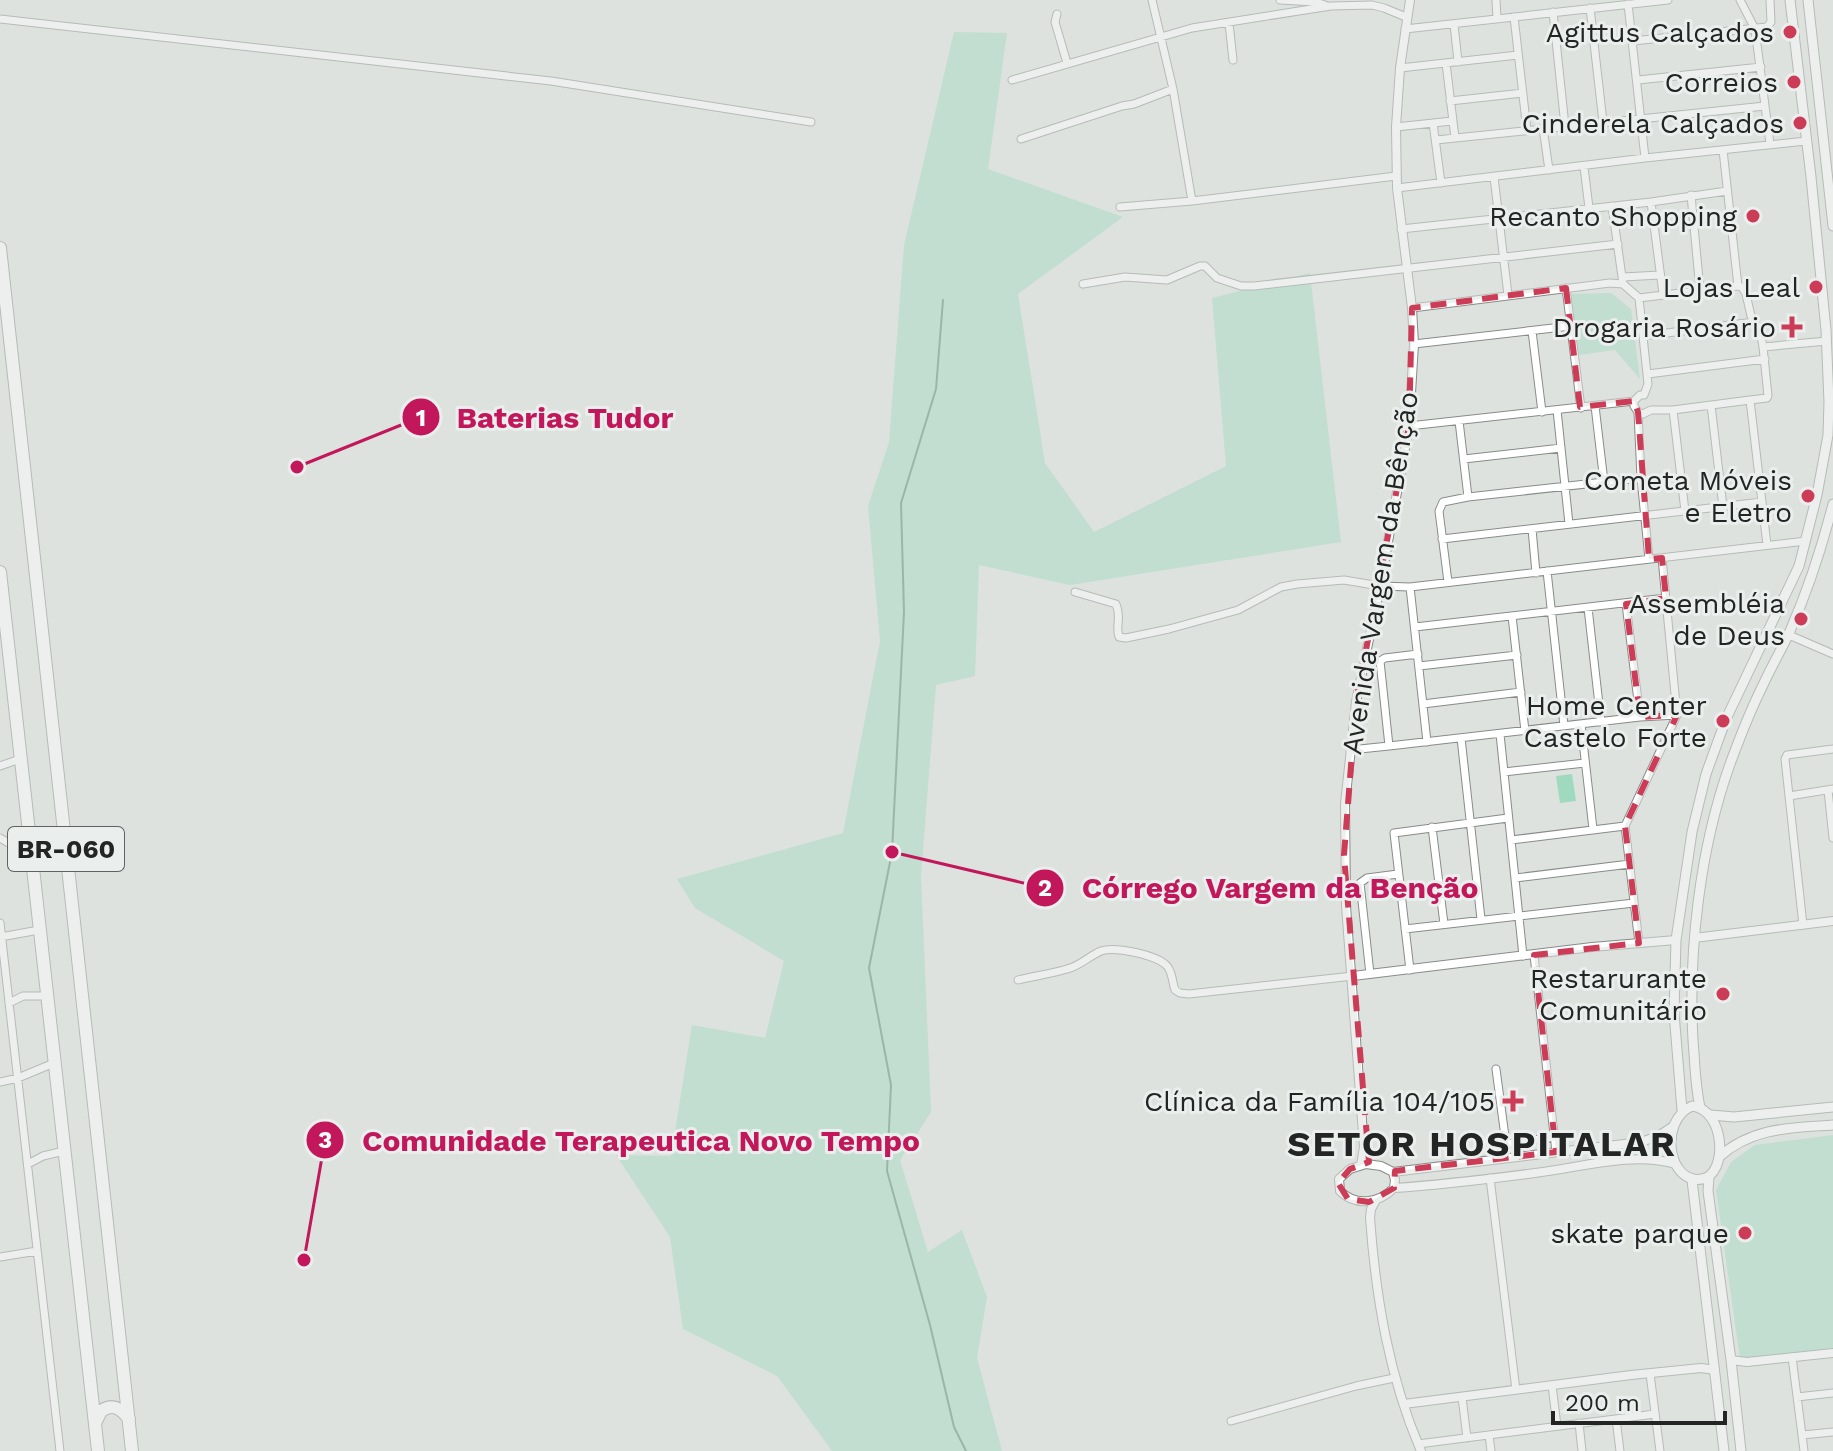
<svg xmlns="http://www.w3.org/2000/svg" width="1833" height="1451" font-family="'Work Sans',sans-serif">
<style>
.green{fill:#a0dabe}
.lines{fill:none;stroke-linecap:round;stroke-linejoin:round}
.stream{stroke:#517c69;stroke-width:2}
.minor-casing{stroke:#878c89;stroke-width:9}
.tertiary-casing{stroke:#878c89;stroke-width:10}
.secondary-casing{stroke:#878c89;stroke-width:11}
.motorway-casing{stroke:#878c89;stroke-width:14}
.minor{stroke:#fff;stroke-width:7}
.tertiary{stroke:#fff;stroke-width:8}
.secondary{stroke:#fff;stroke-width:9}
.motorway{stroke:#fff;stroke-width:12}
.marked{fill:none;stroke:#cc3c57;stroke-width:6;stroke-dasharray:16 10;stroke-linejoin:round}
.poi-dot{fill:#cc3c57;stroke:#eaefed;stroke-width:3}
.labels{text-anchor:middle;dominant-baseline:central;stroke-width:6;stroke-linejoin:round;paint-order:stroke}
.shield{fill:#eaefed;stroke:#5f6260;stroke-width:2}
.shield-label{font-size:26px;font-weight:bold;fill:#232524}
.poi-label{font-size:28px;fill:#232524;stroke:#eaefed;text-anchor:end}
.street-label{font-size:28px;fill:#232524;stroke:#eaefed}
.district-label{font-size:36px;font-weight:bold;letter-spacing:2px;fill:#232524;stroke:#eaefed}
.leader{fill:none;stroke:#c2185b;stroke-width:3}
.callout-dot{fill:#c2185b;stroke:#eaefed;stroke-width:3}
.mark-label{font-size:24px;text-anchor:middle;font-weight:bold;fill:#fff}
.callout-label{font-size:30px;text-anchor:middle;font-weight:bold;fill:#c2185b;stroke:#eaefed;stroke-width:6;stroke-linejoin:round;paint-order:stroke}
</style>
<rect width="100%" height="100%" fill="#dde2df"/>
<path class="green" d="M954,32L1007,33L988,169L1123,217L1018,294L1045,463L1094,532L1226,466L1212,298L1310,273L1341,542L1070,585L979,565L975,676L936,685L921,876L931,1112L900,1160L928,1252L962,1230L987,1297L977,1358L1002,1451H832L777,1376L683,1329L670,1237L616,1155L671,1156L692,1025L765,1038L784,961L695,908L677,879L843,833L880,641L868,506L889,442L904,245Z
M1611,293L1631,309L1640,379L1615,350L1579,355L1571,294Z
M1572,774L1576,801L1560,803L1556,776Z
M1833,1135V1348L1740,1359L1716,1190L1731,1162L1755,1145Z"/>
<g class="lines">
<path class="stream" d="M943,300L936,389L901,503L904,612L892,852L869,968L891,1085L887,1171L930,1325L954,1427L966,1451"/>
<defs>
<path id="minor" d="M1152,0L1173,89L1192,201
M1280,0L1315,2L1325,5
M1496,0L1497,19
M1740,0L1755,29L1770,144
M1628,4L1645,158
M1590,8L1603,122
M1553,12L1565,126
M1057,14L1055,22L1067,63
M1514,17L1527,130
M0,19L551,81L811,122
M1229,23L1233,60
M1454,24L1458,62
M1405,29L1668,0
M1633,41L1767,27L1771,22L1770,0
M1446,63L1455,138
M1400,68L1518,55
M1012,80L1192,28L1305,10L1331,6L1372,5L1384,8L1406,17
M1638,80L1761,67
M1450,101L1523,93
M1433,123L1441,183
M1396,127L1452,121
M1543,128L1549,170
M1021,139L1122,106L1134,104L1173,89
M1436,140L1765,106
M1723,150L1738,286L1742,287L1746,294L1751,316L1760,331L1763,347L1768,396L1767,398L1750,400L1767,545
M1584,167L1589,208
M1494,177L1508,295
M1397,188L1645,158L1806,141
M1691,195L1700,290
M1651,202L1663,294
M1612,206L1623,284
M1120,207L1192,201L1396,176
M1401,229L1651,202L1727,191
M1623,277L1660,275
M1083,284L1125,277L1167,280L1200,266H1205L1217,278L1241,286H1254L1618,244
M1566,288L1581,408
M1412,308L1610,283L1623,284L1639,298L1738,286
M1532,331L1542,412
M1643,336L1754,322
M1414,344L1571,326
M1763,347L1827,341
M1648,374L1765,359
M1634,401V406L1638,412L1641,478L1649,559
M1711,405L1723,507
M1595,406L1604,482
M1557,410L1569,524
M1673,410L1685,511
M1638,412L1643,414L1651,410H1673L1750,400
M1459,421L1468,497
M1409,426L1634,401L1640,395H1644L1648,384L1639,298
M1464,459L1561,448
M1532,529L1536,573
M1442,539L1762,502
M1547,571L1564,726
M1448,582L1439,511L1443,502L1468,497L1641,478
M1410,587L1427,742
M1075,592L1116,604C1122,618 1115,625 1119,637L1126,638L1169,629L1238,610L1281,587L1297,584L1344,580L1380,586L1410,587L1806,541
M1626,604L1640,717
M1588,608L1601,722
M1512,616L1525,731
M1415,627L1666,598
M1789,635L1833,654
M1419,666L1517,655
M1423,704L1521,692
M1581,724L1593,829
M1500,734L1523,956
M1461,738L1481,919
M1389,746L1640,717L1677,715
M1350,750L1389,746L1380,661L1385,658L1418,654
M0,766L20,759
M1504,772L1585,763
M1828,790L1833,838
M1789,796L1833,789
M1432,827L1444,924
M0,838L12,845L30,846
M1511,840L1625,826
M1515,878L1630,864
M0,923L60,1451
M1803,925L1785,759L1787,755L1833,749
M1405,929L1634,903
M0,937L39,930
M1639,943L1625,826L1677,715L1662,558
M1534,955L1556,1152
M1410,970L1394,833L1508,818
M1370,974L1360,883L1367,878L1398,874
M1018,980C1034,976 1051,974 1067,969C1080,966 1089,956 1101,951C1115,946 1157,955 1167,966C1173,973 1172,982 1175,990L1180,993L1189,994L1353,976
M9,1003L23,996H47
M1496,1069L1506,1144L1554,1137
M0,1082L18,1078L54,1063
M28,1164L43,1156L64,1151
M1490,1178L1516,1390
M0,1257L37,1251
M1792,1357L1804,1451
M1650,1374L1660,1451
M1552,1385L1557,1426
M1462,1397L1467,1438
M1797,1397L1833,1393
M1616,1419L1620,1451
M1231,1421L1356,1386L1394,1378
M1579,1423L1582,1451
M1489,1435L1491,1451
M1802,1435L1833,1432
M1418,1444L1655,1414"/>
<path id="tertiary" d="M1694,938L1833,921
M1353,976L1592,947L1676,940
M1366,1164L1381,1166L1393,1172L1395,1180L1394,1188C1379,1203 1356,1207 1340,1191L1339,1179L1350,1169Z
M1361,1165L1364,1147L1346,906L1345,804L1356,702L1380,586L1409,426L1414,344L1412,308L1397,188L1396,127L1400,68L1410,0
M1393,1172L1641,1142L1658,1136L1672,1127
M1394,1188C1441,1185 1489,1179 1535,1173C1578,1168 1634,1151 1675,1164
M1376,1200L1371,1209L1370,1218C1376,1299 1389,1377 1421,1451
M1731,1360L1747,1362L1833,1353
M1404,1404L1631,1375L1701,1368L1715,1370"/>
<path id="secondary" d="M1808,0L1833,226
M1692,1106C1726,1110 1728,1175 1702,1179C1668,1185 1658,1121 1692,1106Z
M1700,1107C1695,1085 1695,1063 1693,1040C1688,951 1700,848 1730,764C1740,737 1750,711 1763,685C1771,667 1782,649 1790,631C1808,590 1822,547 1833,504
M1682,1110L1674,1013L1676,940L1692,832L1706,774L1726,719L1799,566L1817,495L1828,435L1829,402L1826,330L1811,177L1790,0
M1711,1115L1734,1117L1833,1107
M1719,1157C1752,1127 1791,1128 1833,1125
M1709,1177L1708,1191L1731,1360L1741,1451
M1692,1180L1724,1451"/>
<path id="motorway" d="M0,248L132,1451
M0,572L98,1451
M95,1423L101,1411C113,1403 121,1408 129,1419"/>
</defs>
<use href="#minor" class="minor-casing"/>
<use href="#tertiary" class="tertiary-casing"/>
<use href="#secondary" class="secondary-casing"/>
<use href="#motorway" class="motorway-casing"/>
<use href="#minor" class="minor"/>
<use href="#tertiary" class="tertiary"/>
<use href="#secondary" class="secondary"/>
<use href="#motorway" class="motorway"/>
</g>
<path d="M0 0H1833V1451H0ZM1566,288L1580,407L1634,401L1638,412L1649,559L1662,558L1666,598L1626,604L1640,717L1677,715L1625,826L1639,943L1534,955L1556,1152L1395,1171L1394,1188L1369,1202L1348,1199L1338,1183L1350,1169L1369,1162L1344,855L1356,702L1409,426L1412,308Z" fill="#dde2df" fill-opacity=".55" fill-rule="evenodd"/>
<path class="marked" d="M1566,288L1580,407L1634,401L1638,412L1649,559L1662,558L1666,598L1626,604L1640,717L1677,715L1625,826L1639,943L1534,955L1556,1152L1395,1171L1394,1188L1369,1202L1348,1199L1338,1183L1350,1169L1369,1162L1344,855L1356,702L1409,426L1412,308Z"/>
<g class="poi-dot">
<circle cx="1790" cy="32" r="8"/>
<circle cx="1794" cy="82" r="8"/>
<circle cx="1800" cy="123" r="8"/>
<circle cx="1753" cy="216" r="8"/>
<circle cx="1816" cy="287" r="8"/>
<path d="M1788 315h8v8h8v8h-8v8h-8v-8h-8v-8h8z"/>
<circle cx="1808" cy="496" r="8"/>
<circle cx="1801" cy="619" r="8"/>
<circle cx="1723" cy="721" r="8"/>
<circle cx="1723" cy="994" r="8"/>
<path d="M1509 1089h8v8h8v8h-8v8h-8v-8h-8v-8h8z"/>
<circle cx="1745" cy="1233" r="8"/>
</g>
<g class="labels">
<rect class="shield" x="8" y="827" width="116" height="44" rx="6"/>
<g class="shield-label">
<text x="66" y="849">BR-060</text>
</g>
<g class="poi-label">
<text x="1774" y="32">Agittus Calçados</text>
<text x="1778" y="82">Correios</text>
<text x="1784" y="123">Cinderela Calçados</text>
<text x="1737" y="216">Recanto Shopping</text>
<text x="1800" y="287">Lojas Leal</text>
<text x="1776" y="327">Drogaria Rosário</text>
<text x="1792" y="480">Cometa Móveis<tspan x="1792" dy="32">e Eletro</tspan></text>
<text x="1785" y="603">Assembléia<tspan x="1785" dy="32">de Deus</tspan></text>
<text x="1707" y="705">Home Center<tspan x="1707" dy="32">Castelo Forte</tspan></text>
<text x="1707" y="978">Restarurante<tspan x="1707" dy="32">Comunitário</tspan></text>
<text x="1495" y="1101">Clínica da Família 104/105</text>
<text x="1729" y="1233">skate parque</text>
</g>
<g class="street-label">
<text transform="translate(1380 573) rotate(-81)">Avenida Vargem da Bênção</text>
</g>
<g class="district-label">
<text x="1482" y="1144">SETOR HOSPITALAR</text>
</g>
</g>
<path class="leader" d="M297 467L421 417M892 852L1045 888M304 1260L325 1140"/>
<g class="callout-dot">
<circle cx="297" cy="467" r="8"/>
<circle cx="892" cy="852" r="8"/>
<circle cx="304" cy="1260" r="8"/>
<circle cx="421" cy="417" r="20"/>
<circle cx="1045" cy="888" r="20"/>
<circle cx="325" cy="1140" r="20"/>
</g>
<g class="mark-label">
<text x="421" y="426">1</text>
<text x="1045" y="896">2</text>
<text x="325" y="1148">3</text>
</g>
<g class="callout-label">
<text x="565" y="428">Baterias Tudor</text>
<text x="1280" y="898">Córrego Vargem da Benção</text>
<text x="641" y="1151">Comunidade Terapeutica Novo Tempo</text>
</g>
<path d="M1553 1411v12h172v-12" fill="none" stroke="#232524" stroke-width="4"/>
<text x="1565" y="1411" font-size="24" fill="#232524" stroke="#eaefed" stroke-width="6" paint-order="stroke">200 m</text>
</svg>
